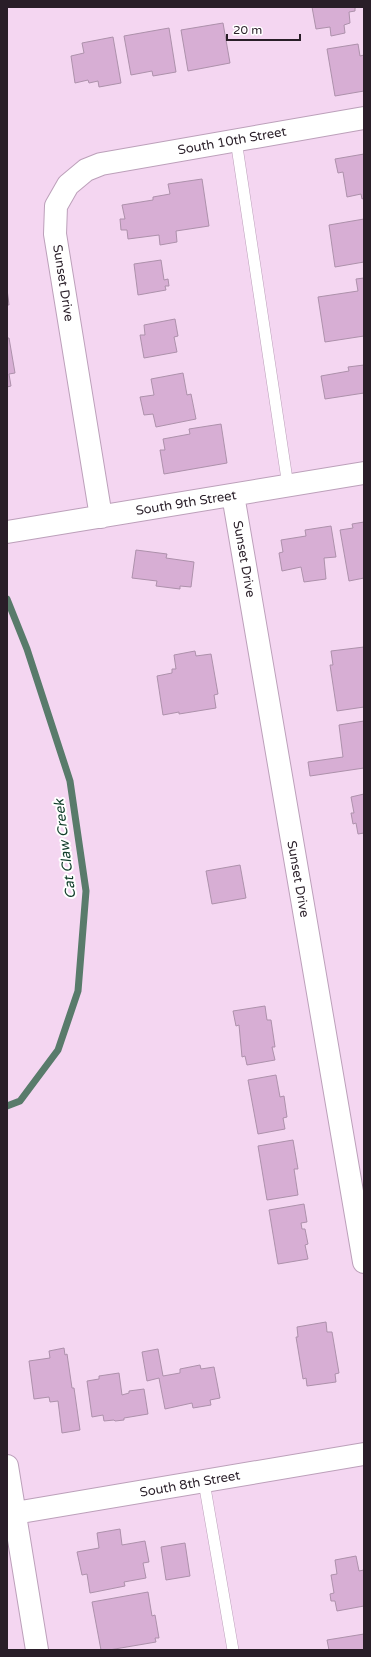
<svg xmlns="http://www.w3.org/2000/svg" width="371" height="1657" font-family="'Varela Round',sans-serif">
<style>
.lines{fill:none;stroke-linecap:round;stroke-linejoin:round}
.stream{stroke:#597b6b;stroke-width:7}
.building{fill:#d7aed4;stroke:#ad91ab}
.service-casing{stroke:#bca0ba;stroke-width:12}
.minor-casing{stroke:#bca0ba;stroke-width:24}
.service{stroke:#fff;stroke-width:11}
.minor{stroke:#fff;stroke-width:22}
.labels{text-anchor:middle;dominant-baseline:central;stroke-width:4;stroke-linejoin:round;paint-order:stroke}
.street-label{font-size:13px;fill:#291e28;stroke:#fff}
.water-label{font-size:14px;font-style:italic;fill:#103d2a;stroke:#fff}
</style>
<rect width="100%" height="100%" fill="#f4d6f1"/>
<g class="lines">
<path class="stream" d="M7,599L27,649L70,781L86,891L78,991L58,1050L20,1101L7,1106"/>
</g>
<path class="building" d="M312,7H357L355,8V11L349,12L350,23L344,25L345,33L331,36L330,27L316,29Z
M223,23L230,63L188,71L181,30Z
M169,28L176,72L153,76L152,71L131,75L124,36Z
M113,37L121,83L99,87L98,81L89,83L88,80L75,83L71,56L84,53L82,43Z
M358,44L360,56L364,55V91L335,96L327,49Z
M364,154V198L362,199L361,194L347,197L343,172L338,173L335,159Z
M202,179L209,226L176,231L177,242L160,245L159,235L128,239L127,230H121L120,219H125L122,205L153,200V197L170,194L168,184Z
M364,219V262L335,267L329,225Z
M161,260L164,280L168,279L169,286H165L166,290L138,295L134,264Z
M364,278V336L325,342L318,297L358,291L356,279Z
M7,289L9,305H7Z
M175,319L178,336L174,337L177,352L144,358L140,335H145L144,325Z
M7,338H9L15,373L9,374L11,386L7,387Z
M364,365V393L325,399L321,376L349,371L348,367Z
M183,373L187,395L191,394L196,419L156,427L153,414L144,415L140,397L154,395L151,379Z
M221,424L227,463L164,474L160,450H165L163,439L190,434L189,429Z
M364,522V578L349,581L340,530L353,528L352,524Z
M331,526L336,557L324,558L326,579L304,582L301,567L282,571L279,553L283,552L281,540L306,536L305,530Z
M136,550L167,554L166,558L194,562L191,587L180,586V589L156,586L157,581L132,578Z
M364,647V707L337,711L330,665H333L331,651Z
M195,651L196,656L211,654L218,694L214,695L216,708L179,714V712L163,715L157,676L172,673V669H176L174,655Z
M364,721V768L310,776L308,762L343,757L339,725Z
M364,794V833L358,834L356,823L353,824L351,813H354L351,797Z
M240,865L246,898L212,904L206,871Z
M265,1006L267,1020H271L275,1047H272L275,1060L247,1065L245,1056L242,1057L239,1025L236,1026L233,1011Z
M276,1075L280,1097L284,1096L287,1117L283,1118L285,1129L258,1134L248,1080Z
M293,1140L298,1169H294L298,1195L267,1200L258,1146Z
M304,1204L307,1222L301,1223L302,1229H305L308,1244L305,1245L308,1259L278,1264L269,1210Z
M326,1322L327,1332H332L339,1373L335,1374L336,1382L307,1386L306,1378L303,1379L296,1337H298L297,1327Z
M64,1348L65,1355L67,1354L72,1388H74L80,1430L62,1433L58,1401L50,1402L49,1397L34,1399L29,1361L50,1358L49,1351Z
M158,1349L163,1376L180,1373V1369L200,1365L201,1369L214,1367L220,1398L210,1400L211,1405L193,1408L192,1403L165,1409L159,1378L147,1381L142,1352Z
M119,1373L122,1395L129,1393V1391L144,1389L148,1414L124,1418V1420L115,1421L114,1420L104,1421L103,1415L92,1417L87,1381L99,1379V1376Z
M120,1529L122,1545L145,1541L149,1562L143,1563L146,1578L124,1582L125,1586L90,1593L87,1574L82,1575L77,1552L99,1548L97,1533Z
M185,1543L190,1576L166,1580L161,1547Z
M356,1556L359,1571L364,1570V1606L337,1611L335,1601H331L330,1594L334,1593L331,1575L337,1574L335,1560Z
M148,1592L152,1616L155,1615L159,1638H155L156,1642L109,1650H101L92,1602Z
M364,1634V1650H329L327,1640Z"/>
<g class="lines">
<defs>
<path id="service" d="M236,140L288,486
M204,1482L233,1650"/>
<path id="minor" d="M233,495L364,1262
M101,517L55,234L56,206L68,185L86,170L101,164L364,118
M7,532L364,473
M7,1466L37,1650
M15,1513L364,1454"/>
</defs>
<use href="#service" class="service-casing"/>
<use href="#minor" class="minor-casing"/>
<use href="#service" class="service"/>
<use href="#minor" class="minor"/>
</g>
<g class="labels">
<g class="street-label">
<text transform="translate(232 141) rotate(-10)">South 10th Street</text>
<text transform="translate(63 283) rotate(81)">Sunset Drive</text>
<text transform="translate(186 503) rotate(-9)">South 9th Street</text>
<text transform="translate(244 559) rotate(80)">Sunset Drive</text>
<text transform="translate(298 879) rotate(80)">Sunset Drive</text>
<text transform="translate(190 1484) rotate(-10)">South 8th Street</text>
</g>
<g class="water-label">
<text transform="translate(65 849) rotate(-97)">Cat Claw Creek</text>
</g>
</g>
<rect width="371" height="1657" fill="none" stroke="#291e28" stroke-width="16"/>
<path d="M227 34v6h73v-6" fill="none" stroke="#291e28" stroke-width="2"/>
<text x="233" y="34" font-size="12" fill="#291e28" stroke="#ffffff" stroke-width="3" paint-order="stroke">20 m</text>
</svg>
